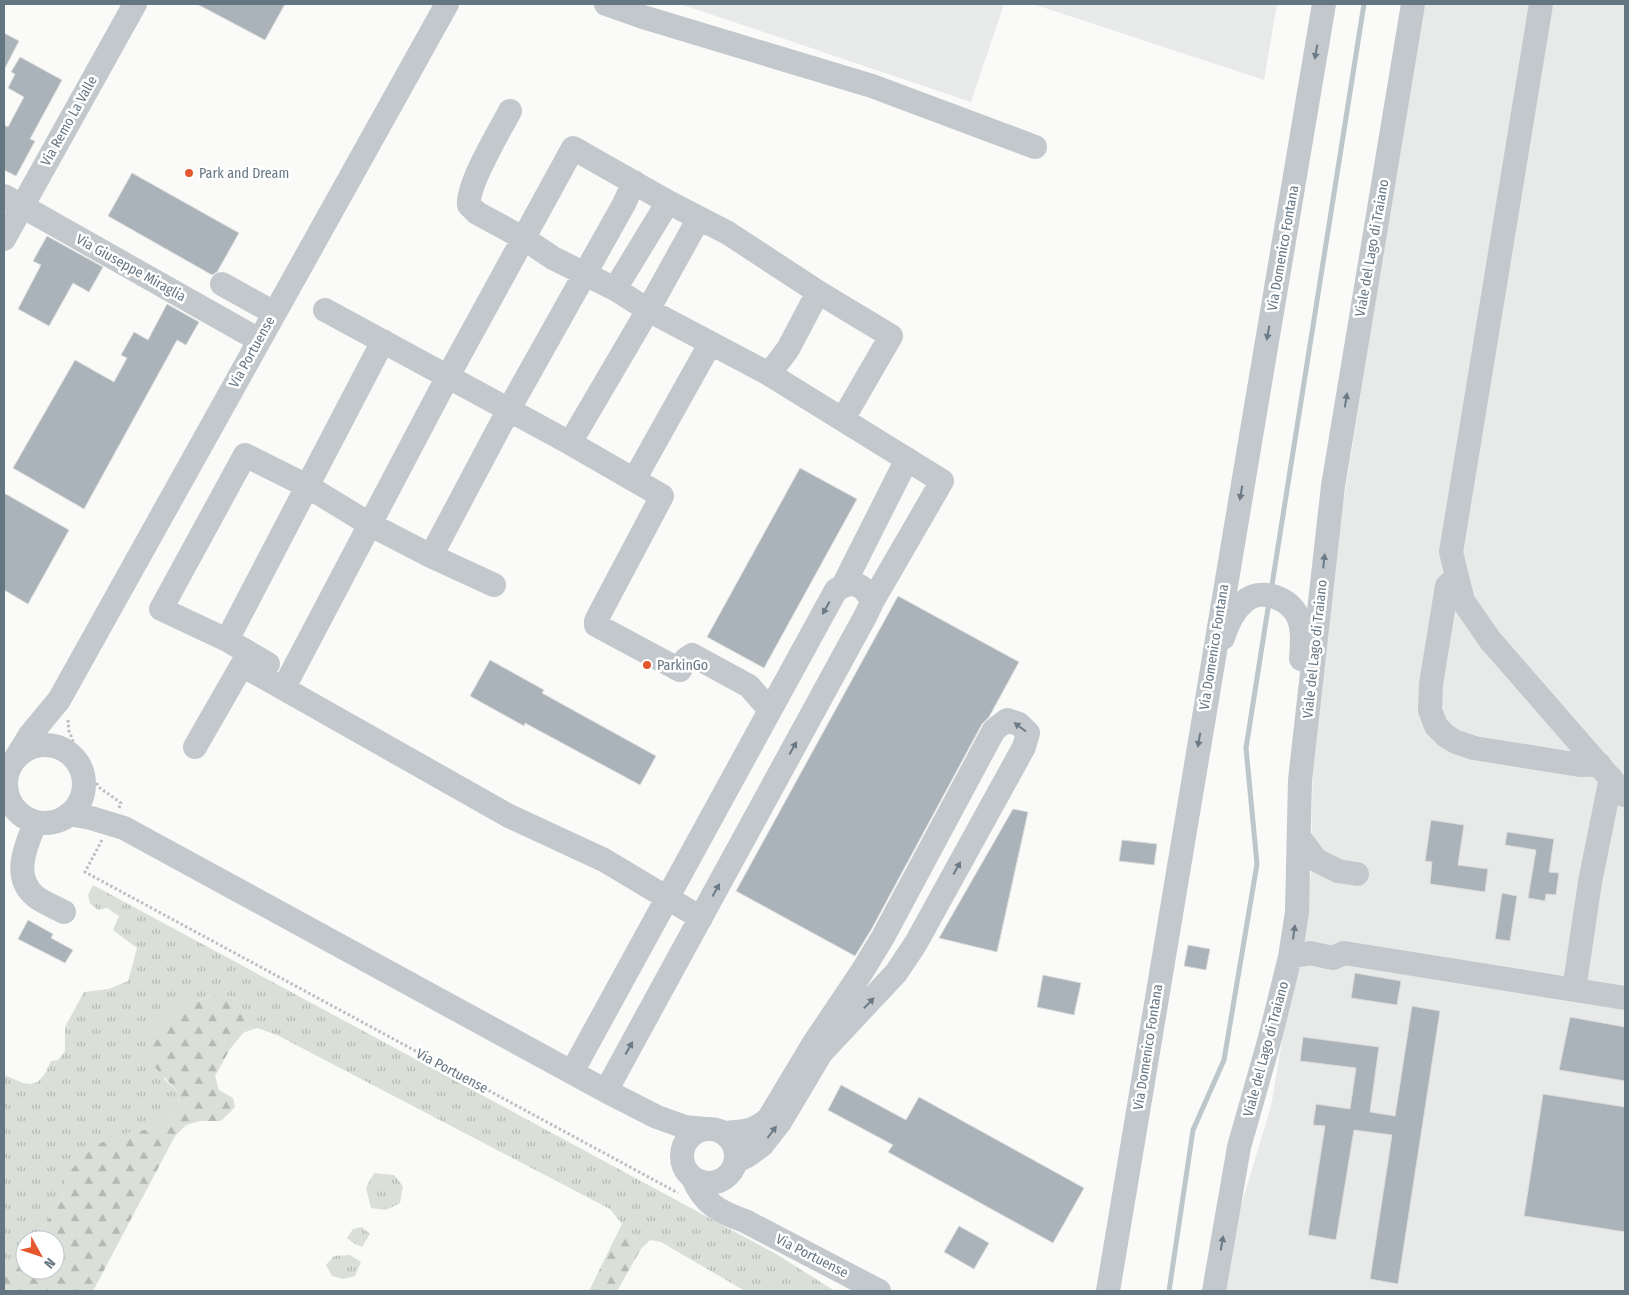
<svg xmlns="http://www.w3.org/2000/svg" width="1629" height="1295" font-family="'Fira Sans Condensed',sans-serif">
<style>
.built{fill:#e8e9e9}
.grass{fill:url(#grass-tufts)}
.forest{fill:url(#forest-firs)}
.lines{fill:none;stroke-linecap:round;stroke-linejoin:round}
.stream{stroke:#bbc7cb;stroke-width:5}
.building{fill:#aab3b9;stroke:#dcdcda}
.path{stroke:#bbbfc2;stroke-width:3;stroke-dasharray:2.5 2.5;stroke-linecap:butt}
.minor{stroke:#c3c8cc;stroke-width:24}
.oneway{fill:#6a7a87}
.poi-dot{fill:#e4572e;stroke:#fff;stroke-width:2}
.labels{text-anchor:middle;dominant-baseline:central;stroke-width:5;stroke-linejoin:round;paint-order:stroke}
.street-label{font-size:14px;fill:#657683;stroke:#fff}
.poi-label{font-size:14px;fill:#657683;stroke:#fff;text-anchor:start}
</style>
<defs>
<pattern id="grass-tufts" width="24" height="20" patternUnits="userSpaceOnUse" patternTransform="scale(1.25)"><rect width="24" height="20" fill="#dadfd7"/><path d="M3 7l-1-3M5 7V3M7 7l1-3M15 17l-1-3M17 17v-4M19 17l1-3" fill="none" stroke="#b4b9b4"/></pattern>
<pattern id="forest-firs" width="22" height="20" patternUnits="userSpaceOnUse" patternTransform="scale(1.25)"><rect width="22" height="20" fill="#dadfd7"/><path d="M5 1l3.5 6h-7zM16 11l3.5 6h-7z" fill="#b4b9b4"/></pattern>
</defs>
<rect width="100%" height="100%" fill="#fafaf8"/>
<path class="built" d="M680,4H1004L971,102Z
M1033,4H1277L1264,80Z
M1423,4H1625V1291H1224L1234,1229L1271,1106L1311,873L1314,686Z"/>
<path class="grass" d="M93,885L776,1254L835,1291H745L661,1242L650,1240L641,1249L635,1238L629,1234L616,1236L622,1224L610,1209L277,1035L257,1028L251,1030L243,1009L231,996H213L179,1006L164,1079L179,1093L178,1108L155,1128L128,1133L67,1174L61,1202L33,1240H25V1249L5,1268H4V1075C30,1086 38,1092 51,1061L58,1060L65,1051V1027L84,992L109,989L128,981L137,948L113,930L119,916L107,908L98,910L90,903L88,895Z
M374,1173L394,1175L403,1186L400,1203L386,1210L371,1208L366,1188Z
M362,1227L370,1234L362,1247L355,1244L347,1238L353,1229Z
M350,1255L361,1262L355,1276L343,1279L332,1276L326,1265L334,1256Z"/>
<path class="forest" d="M213,996H231L243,1009L251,1030L243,1033L230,1049L215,1076L219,1090L233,1098L235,1107L221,1121H200L186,1125L175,1136L93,1291H4V1268H5L25,1249V1270H55V1240H33L61,1202L67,1174L95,1145L128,1133L155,1128L178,1108L179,1093L149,1061L146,1036L179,1006Z
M629,1234L635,1238L641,1249L617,1291H589L616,1236Z"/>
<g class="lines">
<path class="stream" d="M1271,591L1364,4
M1169,1291L1193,1130L1224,1060L1257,864L1246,748L1269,602"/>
</g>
<path class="building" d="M197,4H285L265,40Z
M4,33L19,41L4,70Z
M20,57L62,80L30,139L35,141L16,176L4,170V125L8,127L24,97L8,88L15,74L11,72Z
M132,173L239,233L217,272L212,275L108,216Z
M47,236L103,267L89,292L73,283L49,326L18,309L41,265L33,261Z
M167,304L199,322L186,345L177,340L84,509L13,468L75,360L114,382L127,358L121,355L134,332L148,340Z
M800,468L857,499L764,668L707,637Z
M4,493L69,530L28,604L4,590Z
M898,596L1019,662L989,717L982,724L871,930L855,956L736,891Z
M490,660L544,690L542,693L656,756L640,785L525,723L524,726L470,696Z
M1013,809L1028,812L997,952L939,938Z
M1431,820L1464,825L1458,865L1488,869L1485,892L1430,884L1432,862L1425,861Z
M1507,832L1554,839L1549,872L1559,873L1556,895L1546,894L1545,901L1528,898L1536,850L1505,845Z
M1122,840L1157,844L1154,865L1119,861Z
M1502,893L1517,896L1510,941L1495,939Z
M28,920L53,934L51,938L73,950L65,963L18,939Z
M1188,945L1210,949L1206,970L1184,966Z
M1355,973L1401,981L1397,1005L1351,998Z
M1043,975L1081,983L1074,1015L1037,1007Z
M1412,1006L1440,1011L1398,1284L1370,1279L1392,1135L1354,1130L1336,1240L1308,1235L1325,1126L1313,1125L1316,1104L1350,1109L1356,1068L1300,1061L1303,1037L1379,1047L1370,1112L1395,1116Z
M1570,1017L1625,1027V1081L1559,1070Z
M841,1085L906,1120L919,1097L1084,1188L1053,1243L888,1152L893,1145L828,1110Z
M1543,1094L1625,1107V1232L1524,1216Z
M959,1226L989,1243L974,1269L944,1252Z"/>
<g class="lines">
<path class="path" d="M68,720L69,731L73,741L93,779L100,788L121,803L119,808
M102,840L85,872L678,1193"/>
<path class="minor" d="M606,4L643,17L872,86L1035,147
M1541,4L1451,552L1463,601L1490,640L1625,795
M510,111C499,132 467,184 469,205L477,213L523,238L553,258L615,289L648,310L769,374L942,481L872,602
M4,196L259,340
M4,239L135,4
M222,284L274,313
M615,289L668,202
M325,310L570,443L662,496L601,611L596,621V625L676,668L680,670L686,659L692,655L749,686L770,710
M769,374L788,349L818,292
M570,443L648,310L699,218
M634,480L710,344
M431,556L508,411L624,204L634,182
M1456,578L1447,586L1431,684L1430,710L1436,726L1446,736L1456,742L1474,748L1580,765L1599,764
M844,584L907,459
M1223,638C1227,625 1234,610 1245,601C1260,588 1286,597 1296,613C1304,626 1302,643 1301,659
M227,640L161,609L245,455L307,486L371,525L431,556L494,585
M268,664L227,640L383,341
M290,676L447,378L573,148L668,202L728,233L818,292L891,336L843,419
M6 784a39 39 0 1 1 78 0a39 39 0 1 1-78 0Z
M195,747L242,665L509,816L604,860L701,918
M17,756L30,735L59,700L447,4
M69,814L91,818L124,828L606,1091L657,1117L685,1127L705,1129
M35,823C26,846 11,877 36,897C44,903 55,907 64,912
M1299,837L1316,860L1338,871L1357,874
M1290,957L1310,953L1333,958L1344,953L1625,998
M1574,990L1590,882L1611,778
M572,1072L836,590C853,579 864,584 872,602L866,615L606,1091
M682 1156a27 27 0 1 1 54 0a27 27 0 1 1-54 0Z
M723,1133C743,1132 754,1132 769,1118L814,1043L863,970L883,937L994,730L1007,720L1019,724L1028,733L1024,747L916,943L896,973L821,1053L780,1122L762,1145L747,1156L735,1162
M693,1178C703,1203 719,1212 745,1221L879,1291
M1108,1291C1178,862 1252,433 1324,4
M1214,1291L1239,1147L1270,1038L1290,957L1297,912L1300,780L1333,486L1413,4"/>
</g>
<defs><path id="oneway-solid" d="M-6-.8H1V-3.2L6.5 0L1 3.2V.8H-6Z" transform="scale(1.25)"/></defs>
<g class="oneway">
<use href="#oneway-solid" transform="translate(1316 52) rotate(100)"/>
<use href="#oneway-solid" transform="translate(1268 333) rotate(100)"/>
<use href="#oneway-solid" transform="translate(1346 400) rotate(-81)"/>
<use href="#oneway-solid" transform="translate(1241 493) rotate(100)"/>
<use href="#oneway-solid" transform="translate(1324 561) rotate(-84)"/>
<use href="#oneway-solid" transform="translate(826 608) rotate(119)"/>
<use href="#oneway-solid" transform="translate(1020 727) rotate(-143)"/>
<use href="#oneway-solid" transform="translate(1199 740) rotate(100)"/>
<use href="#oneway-solid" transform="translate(793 748) rotate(-61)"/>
<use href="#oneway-solid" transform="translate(957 868) rotate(-61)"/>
<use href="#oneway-solid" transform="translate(716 890) rotate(-61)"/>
<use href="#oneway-solid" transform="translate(1294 932) rotate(-82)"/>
<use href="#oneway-solid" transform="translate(869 1003) rotate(-46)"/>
<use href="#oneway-solid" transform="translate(629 1048) rotate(-61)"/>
<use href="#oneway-solid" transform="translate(772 1132) rotate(-53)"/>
<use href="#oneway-solid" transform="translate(1222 1243) rotate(-80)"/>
</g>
<g class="poi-dot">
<circle cx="189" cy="173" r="5"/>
<circle cx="647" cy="665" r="5"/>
</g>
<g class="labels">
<g class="street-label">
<text transform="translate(69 121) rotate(-61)">Via Remo La Valle</text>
<text transform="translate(1283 248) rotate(-80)">Via Domenico Fontana</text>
<text transform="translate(1372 248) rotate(-80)">Viale del Lago di Traiano</text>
<text transform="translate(131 268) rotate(29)">Via Giuseppe Miraglia</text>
<text transform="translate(252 352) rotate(-61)">Via Portuense</text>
<text transform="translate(1214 647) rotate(-81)">Via Domenico Fontana</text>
<text transform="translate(1315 649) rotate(-84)">Viale del Lago di Traiano</text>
<text transform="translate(1148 1047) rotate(-81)">Via Domenico Fontana</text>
<text transform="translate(1266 1049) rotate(-75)">Viale del Lago di Traiano</text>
<text transform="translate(452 1071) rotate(28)">Via Portuense</text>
<text transform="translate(812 1256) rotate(27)">Via Portuense</text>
</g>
<g class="poi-label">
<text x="199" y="173">Park and Dream</text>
<text x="657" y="665">ParkinGo</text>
</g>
</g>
<rect width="1629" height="1295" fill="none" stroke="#657683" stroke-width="10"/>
<g transform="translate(40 1255) rotate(130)"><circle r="24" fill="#ffffff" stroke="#c1c8cd"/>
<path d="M0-4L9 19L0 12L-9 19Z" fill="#e4572e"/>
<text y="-8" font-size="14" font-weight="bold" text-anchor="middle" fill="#657683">N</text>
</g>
</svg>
